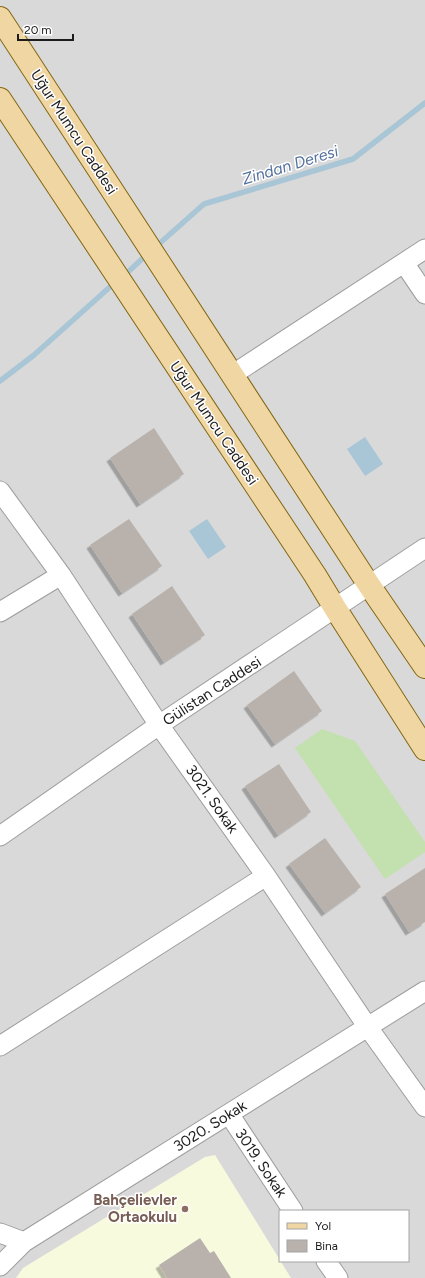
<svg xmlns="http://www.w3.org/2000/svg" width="425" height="1278" font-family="Figtree,sans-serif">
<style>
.residential{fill:#dad9d9;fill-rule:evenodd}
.education{fill:#f8fadd}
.grass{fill:#c2e1ae}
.water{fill:#a8c6d5}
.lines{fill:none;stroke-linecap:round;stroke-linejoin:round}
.stream{stroke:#a8c6d5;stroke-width:5.5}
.building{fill:#b9b2ac;filter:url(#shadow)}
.minor-casing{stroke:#9d9d9d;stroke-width:21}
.major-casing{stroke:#826711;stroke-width:24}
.minor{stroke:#fff;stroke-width:19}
.major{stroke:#f0d6a3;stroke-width:22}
.education-dot{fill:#8d6e63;stroke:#fff;stroke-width:1.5}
.labels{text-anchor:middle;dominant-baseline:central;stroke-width:3;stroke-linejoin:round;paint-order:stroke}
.street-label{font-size:15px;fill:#1c1c1c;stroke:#fff}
.education-label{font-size:15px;font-weight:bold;fill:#785e54;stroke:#fff;text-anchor:end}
.water-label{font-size:16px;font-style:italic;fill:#54729f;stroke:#fff}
</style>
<defs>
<filter id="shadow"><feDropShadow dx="-3.5" dy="3.5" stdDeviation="0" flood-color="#0004"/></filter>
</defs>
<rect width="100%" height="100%" fill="#eceae2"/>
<path class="residential" d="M0,0H425V1278H0ZM280,1211H408V1261H280Z"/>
<path class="education" d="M215,1155L291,1278H16L23,1268L205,1157Z"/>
<path class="grass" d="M322,729L355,741L425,842V852L385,879L295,748Z"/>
<path class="water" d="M365,437L383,464L365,476L347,449Z
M207,519L226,547L208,559L189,531Z"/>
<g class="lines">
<path class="stream" d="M160,243L204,204L353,159L425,103
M128,272L143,258
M0,381L34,355L111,286"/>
</g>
<path class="building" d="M154,428L184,474L140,504L110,458Z
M129,519L162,566L122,593L90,545Z
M172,586L205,635L164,662L132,614Z
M294,671L322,711L275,744L247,705Z
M279,764L311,812L278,835L245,786Z
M325,838L361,887L325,913L289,864Z
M425,868V922L409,932L385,894Z
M200,1238L210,1253L214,1251L231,1278H167L159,1265Z"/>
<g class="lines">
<defs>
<path id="minor" d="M404,263L425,294
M232,375L425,249
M0,491L61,575L159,725L266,876L367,1026L425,1107
M0,612L61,575
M0,836L159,725L425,548
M0,1046L266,876
M229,1114L293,1211
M0,1233L24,1242
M326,1261L338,1278
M0,1266L24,1242L425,991"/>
<path id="major" d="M0,18L369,585L425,667
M0,99L315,575L335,608L425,749"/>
</defs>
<use href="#minor" class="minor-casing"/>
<use href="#major" class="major-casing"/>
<use href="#minor" class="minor"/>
<use href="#major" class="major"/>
</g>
<circle class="education-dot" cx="185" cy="1209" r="4"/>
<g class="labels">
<g class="street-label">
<text transform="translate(74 132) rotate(57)">Uğur Mumcu Caddesi</text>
<text transform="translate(214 423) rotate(56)">Uğur Mumcu Caddesi</text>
<text transform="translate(212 691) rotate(-33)">Gülistan Caddesi</text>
<text transform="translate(212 799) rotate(55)">3021. Sokak</text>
<text transform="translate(210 1126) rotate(-32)">3020. Sokak</text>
<text transform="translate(261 1163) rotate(56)">3019. Sokak</text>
</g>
<g class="education-label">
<text x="177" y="1200">Bahçelievler<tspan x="177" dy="17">Ortaokulu</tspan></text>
</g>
<g class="water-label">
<text transform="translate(290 165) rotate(-17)">Zindan Deresi</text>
</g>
</g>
<rect x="279" y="1210" width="130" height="52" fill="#ffffff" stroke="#a4a4a4"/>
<rect x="287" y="1223" width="20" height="6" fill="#f0d6a3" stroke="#a4a4a4"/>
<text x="315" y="1230" font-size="12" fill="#1c1c1c">Yol</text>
<rect x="287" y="1240" width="20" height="12" fill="#b9b2ac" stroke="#a4a4a4"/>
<text x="315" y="1250" font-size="12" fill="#1c1c1c">Bina</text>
<path d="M18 34v6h55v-6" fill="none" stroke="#1c1c1c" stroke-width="2"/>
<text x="24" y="34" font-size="12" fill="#1c1c1c" stroke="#ffffff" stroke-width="3" paint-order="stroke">20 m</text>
</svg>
